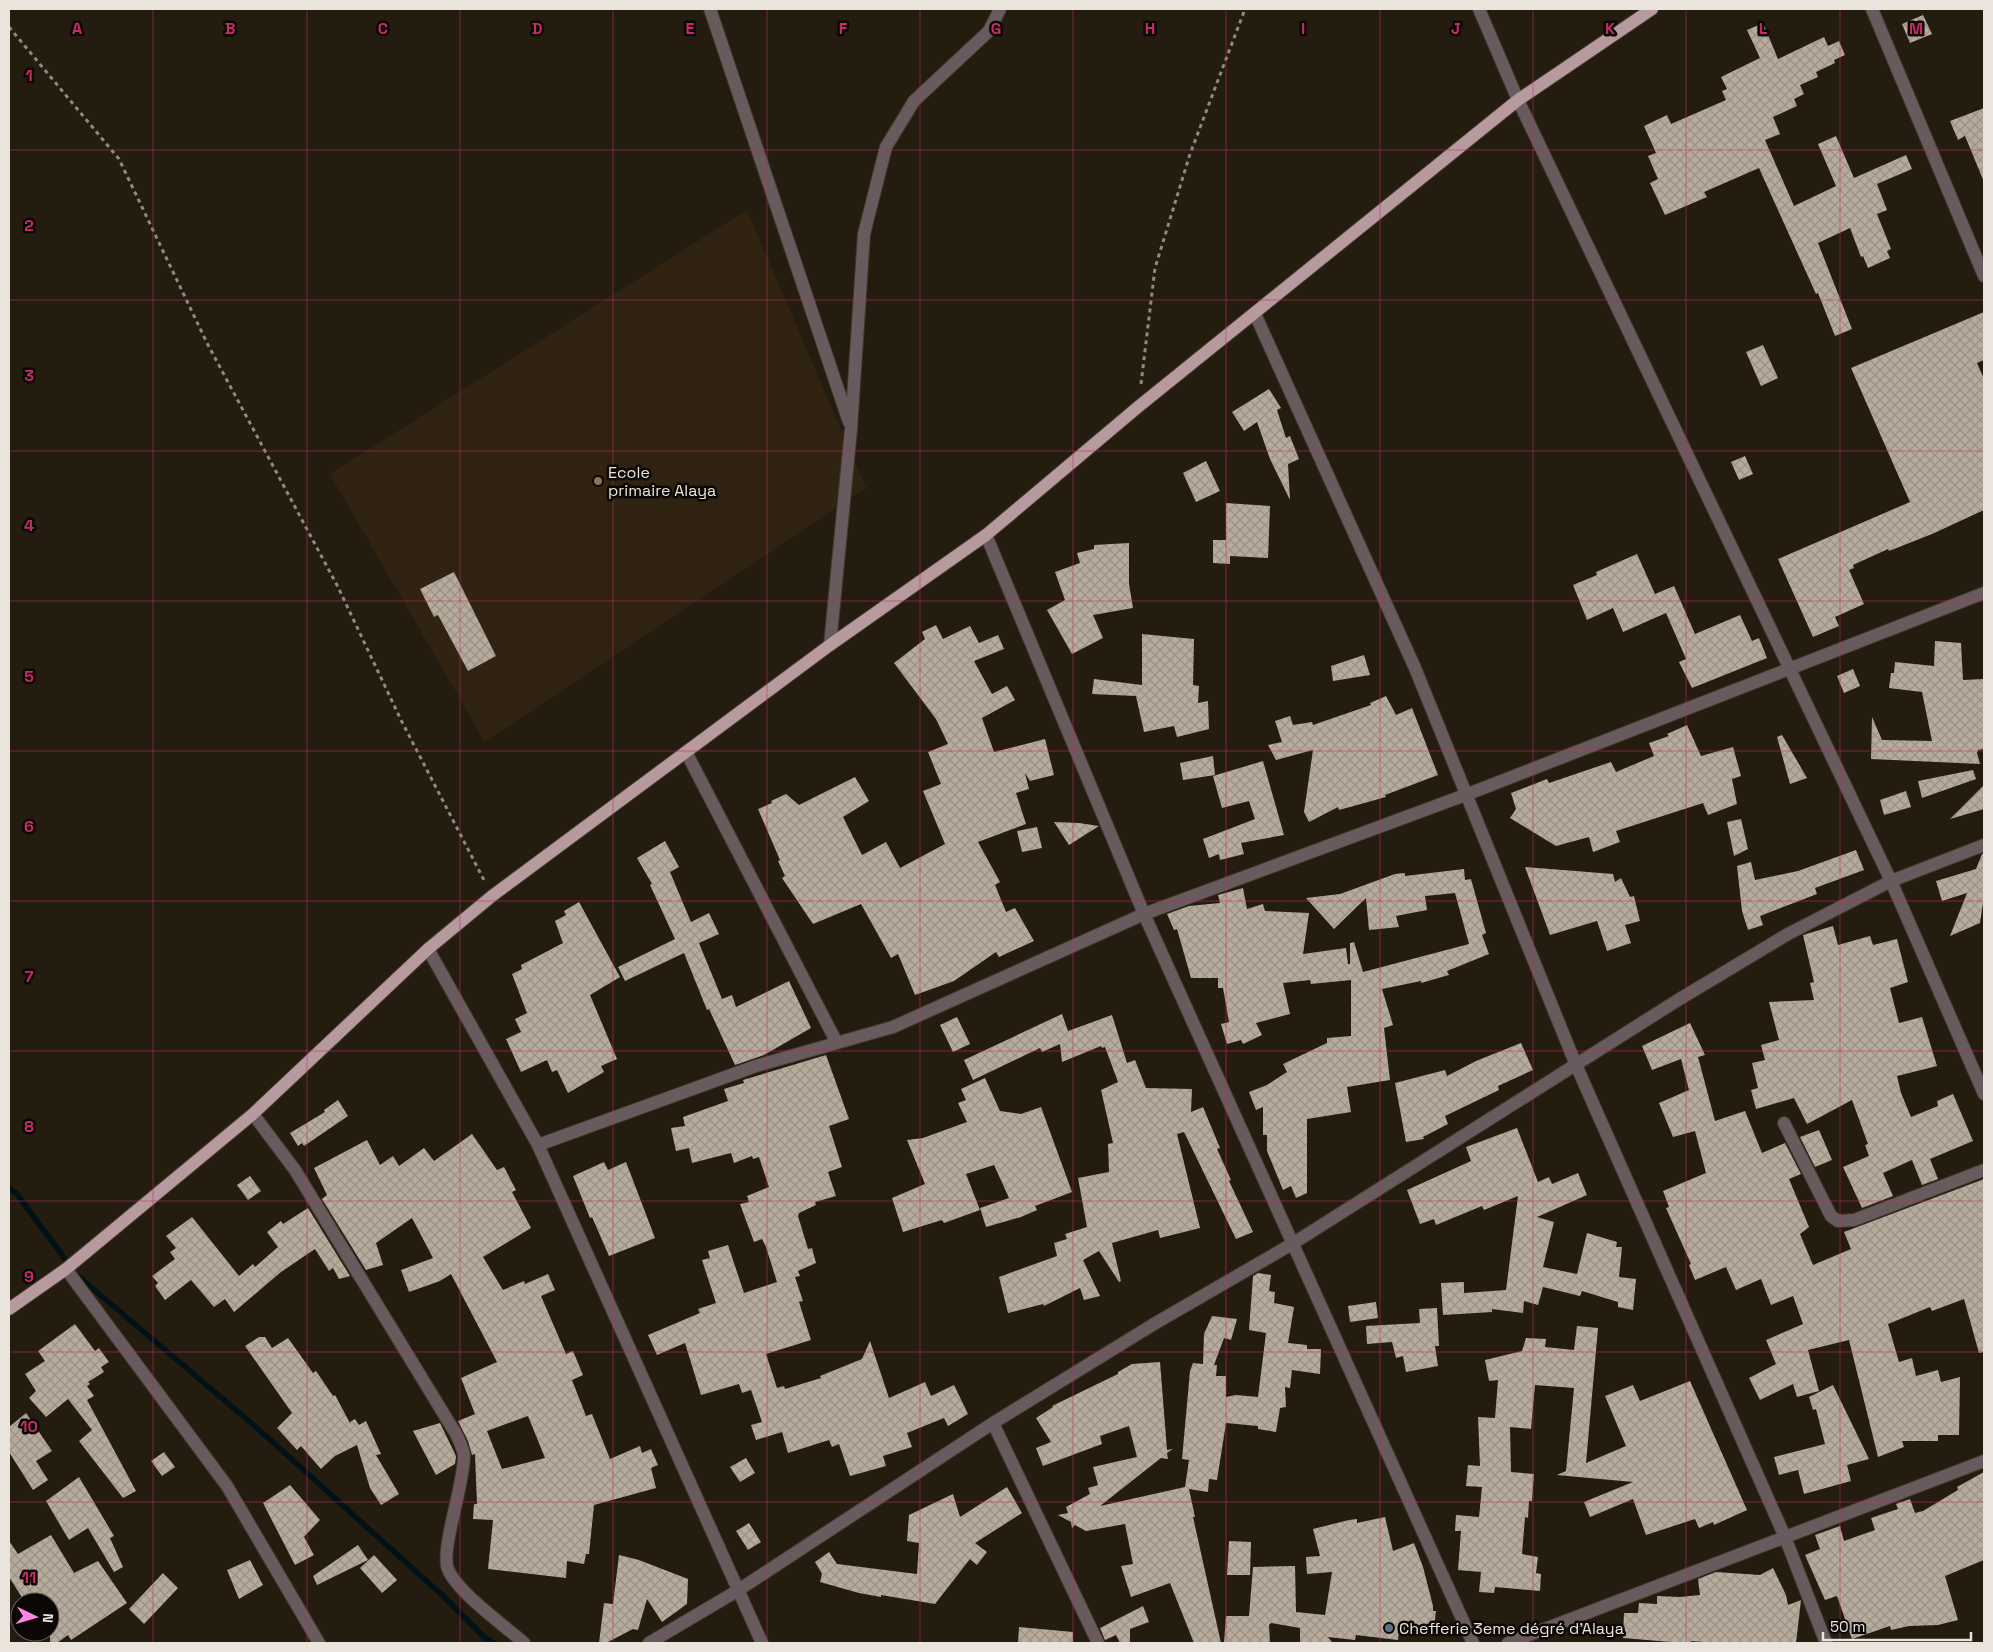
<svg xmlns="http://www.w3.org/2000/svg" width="1993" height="1652" font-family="'Space Grotesk',sans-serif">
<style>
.built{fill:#302311}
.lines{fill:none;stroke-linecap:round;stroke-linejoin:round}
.stream{stroke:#001215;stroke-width:5.5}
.building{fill:url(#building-cross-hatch);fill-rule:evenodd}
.minor-casing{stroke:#41382d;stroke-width:14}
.primary-casing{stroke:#41382d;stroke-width:14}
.path{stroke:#91897f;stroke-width:3;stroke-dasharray:4 4;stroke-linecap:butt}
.minor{stroke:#695b5d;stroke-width:12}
.primary{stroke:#b79a9d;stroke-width:12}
.grid{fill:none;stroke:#c62c68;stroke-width:1;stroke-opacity:0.55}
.education-dot{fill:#8d6e63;stroke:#0b0704;stroke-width:2}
.service-dot{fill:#5c6f8a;stroke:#0b0704;stroke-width:2}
.labels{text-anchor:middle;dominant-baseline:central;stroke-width:5;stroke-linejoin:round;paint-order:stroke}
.poi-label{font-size:16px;fill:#ebe4dc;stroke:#0b0704;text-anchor:start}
.grid-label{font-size:16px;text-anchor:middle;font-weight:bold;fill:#c62c68;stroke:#0b0704;stroke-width:5;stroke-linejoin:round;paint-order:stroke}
</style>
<defs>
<pattern id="building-cross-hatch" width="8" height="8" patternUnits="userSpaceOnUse" patternTransform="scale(1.25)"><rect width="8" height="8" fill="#b7ab9c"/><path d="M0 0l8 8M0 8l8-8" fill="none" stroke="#9b9186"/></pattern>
</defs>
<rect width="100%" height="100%" fill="#251c10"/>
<path class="built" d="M747,210L866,488L485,742L330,474Z"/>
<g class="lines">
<path class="stream" d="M9,1188L17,1194L71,1267
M78,1276L257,1428L441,1594L485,1638L494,1643"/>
</g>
<path class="building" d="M1923,15L1932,34L1910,43L1902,24Z
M1763,23L1778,59L1824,37L1828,46L1839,41L1845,55L1834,60L1835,63L1816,72L1818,77L1800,85L1804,94L1794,99L1797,106L1773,117L1780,134L1765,140L1794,206L1836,186L1818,144L1836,136L1854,178L1906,155L1912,169L1877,184L1887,210L1877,214L1891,249L1887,251L1890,258L1868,268L1863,256L1861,257L1850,228L1818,243L1852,329L1835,336L1818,293L1816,294L1759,168L1704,192L1707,197L1665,215L1650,183L1658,179L1648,156L1656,153L1644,126L1667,115L1671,124L1726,100L1722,91L1727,89L1721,77L1760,58L1747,30Z
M1984,108V182L1965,136L1958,140L1950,121Z
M1984,312V360L1977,363L1984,379V510L1932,534L1889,551L1888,549L1853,565L1854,568L1849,570L1864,604L1835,617L1839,626L1813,637L1778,559L1910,502L1851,368Z
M1763,345L1778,378L1761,386L1746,352Z
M1269,389L1281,408L1277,410L1286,438L1290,436L1299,459L1288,464L1290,500L1270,459L1257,422L1244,431L1232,412Z
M1745,456L1753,474L1739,480L1731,462Z
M1206,461L1220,491L1196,502L1183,473Z
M1226,503L1270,506L1268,558L1230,556V564L1213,563V540H1226Z
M1129,543V584L1133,608L1093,615L1103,638L1072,654L1047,610L1065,600L1055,572L1080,563L1077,553L1094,549V545Z
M1637,554L1655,594L1674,586L1695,634L1740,615L1752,641L1759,638L1767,658L1692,688L1679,662L1686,659L1666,613L1623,632L1613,608L1587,620L1573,585L1597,575L1596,572Z
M454,572L496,656L468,671L438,615L434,617L420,589Z
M936,625L943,639L970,626L979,643L998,635L1004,649L974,661L992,694L1007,686L1015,700L982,718L994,752L1045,739L1054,775L1030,781L1025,773L1029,789L1016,793L1026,824L978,842L1000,882L995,885L1006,912L1015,908L1034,941L999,957L996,952L954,981L915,995L898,954L891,958L861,904L813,924L782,878L785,876L778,861L780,860L758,809L772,803L771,801L786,794L799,805L855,777L869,801L843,817L862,855L886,842L900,868L945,844L923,791L941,784L928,752L948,744L936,719L894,663L925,639L922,632Z
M1142,634L1194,639L1193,685L1199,686L1198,703L1208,701L1209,729L1177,737L1174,726L1144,732L1136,696L1092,694L1094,679L1142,685Z
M1935,641L1961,643L1963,680L1984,679V749L1978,750L1977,753L1980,764L1871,759L1872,717L1882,740L1932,741L1922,692L1889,688L1891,673H1894L1895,662L1934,666Z
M1364,655L1370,675L1333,681L1331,666Z
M1853,669L1860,686L1844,693L1837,676Z
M1386,696L1396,715L1412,708L1438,775L1385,795L1386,797L1339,810L1338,807L1309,822L1304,812L1313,750L1276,760L1268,745L1282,742L1275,721L1290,716L1293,725L1312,722L1313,725L1371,705L1370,703Z
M1687,725L1701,756L1733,747L1741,776L1732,779L1737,804L1708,815L1703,803L1616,831L1620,842L1593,852L1589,837L1556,846L1510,818L1516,809L1511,793L1547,779L1549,783L1611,762L1616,772L1654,756L1649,743L1669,736L1667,734Z
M1782,735L1807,778L1790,784L1777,737Z
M1213,756L1215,775L1183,780L1180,763Z
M1263,761L1284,835L1241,843L1244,854L1220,860L1219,854L1209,858L1203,839L1255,819L1249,801L1222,808L1213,776Z
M1973,770L1976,779L1922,798L1918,781Z
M1984,785V809L1950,819Z
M1906,791L1911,807L1884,815L1880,800Z
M1741,819L1748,849L1734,856L1727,822Z
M1054,822L1079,823L1099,826L1069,845Z
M1037,827L1042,848L1022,852L1017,831Z
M665,841L679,867L670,872L691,922L709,913L719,934L699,943L722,999L732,995L736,1007L789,981L811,1028L764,1055L735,1065L709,1009L707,1010L684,953L625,981L618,967L675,939L650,885L652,884L637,858Z
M1856,850L1864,870L1815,888L1817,894L1760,916L1763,925L1748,930L1742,911L1737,866L1751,862L1755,880L1798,871Z
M1982,854H1984V896L1980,923L1950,936L1967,893L1942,901L1936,881L1976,869Z
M1525,867L1613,874L1615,882L1621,878L1630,897L1634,896L1640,921L1625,925L1631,943L1607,951L1597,921L1550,935Z
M1464,869L1465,880L1471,879L1486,933L1482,935L1489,954L1447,971L1449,975L1421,983V981L1382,989L1393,1025L1384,1028L1390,1080L1347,1087L1351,1112L1307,1119V1193L1296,1198L1291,1186L1283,1190L1267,1151V1135H1263V1107L1256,1110L1249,1092L1267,1085L1287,1072L1283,1064L1327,1043V1038L1351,1036V980L1311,984L1310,980L1283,983L1290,1014L1256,1023L1262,1035L1243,1044L1241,1040L1227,1044L1221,1024L1229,1022L1223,988H1218V978H1191L1177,929L1174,930L1167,914L1189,906L1220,903L1218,895L1243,888L1247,909L1263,904L1265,911L1309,913L1303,954L1346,948L1348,964H1350V943L1354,942L1363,972L1469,944L1455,893L1425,896L1427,910L1396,916L1399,927L1369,930L1366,898L1334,929L1306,898L1340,894L1395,874L1405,873V876Z
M579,902L620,977L590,995L617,1059L601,1066L604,1072L568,1093L557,1070L552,1072L547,1060L521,1072L506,1039L521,1032L515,1019L527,1013L512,974L522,969L521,965L563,943L555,921L566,915L564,911Z
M1833,926L1838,945L1870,936L1873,945L1897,939L1908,982L1890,988L1899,1023L1922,1017L1937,1066L1897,1076L1901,1093L1911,1117L1938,1106L1937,1101L1953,1094L1973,1141L1930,1159L1938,1179L1922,1185L1912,1160L1883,1173L1893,1196L1862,1208L1843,1167L1869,1156L1865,1145L1868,1144L1852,1100L1807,1124L1794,1098L1756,1109L1751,1090L1758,1088L1752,1063L1765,1060L1761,1045L1779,1040L1769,1002L1814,1000L1810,983L1814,982L1803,935Z
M1062,1014L1068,1031L1112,1015L1127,1063L1135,1060L1146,1088L1192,1089L1191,1112L1203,1107L1220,1148L1217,1149L1231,1180L1229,1181L1253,1232L1236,1239L1184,1132L1177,1134L1200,1228L1160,1238L1158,1230L1112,1243L1121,1281L1119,1282L1099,1251L1083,1260L1100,1296L1084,1300L1080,1288L1044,1306L1043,1304L1008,1313L999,1277L1057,1256L1054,1243L1067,1239L1065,1234L1087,1227L1078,1178L1109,1172L1108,1144L1113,1143L1101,1090L1118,1082L1105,1047L1102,1048L1101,1046L1062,1062L1060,1044L1042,1052L1040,1048L973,1080L964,1060Z
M957,1017L970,1044L953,1052L940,1025Z
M1690,1023L1705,1055L1698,1057L1715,1121L1745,1111L1762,1153L1785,1143L1801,1174L1789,1179L1809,1227L1800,1234L1813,1265L1851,1249L1844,1232L1984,1179V1352L1979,1353L1964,1299L1932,1311L1930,1307L1888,1324L1899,1362L1912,1358L1916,1376L1938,1370L1941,1382L1960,1377L1959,1435H1938V1441H1902L1904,1447L1878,1457L1849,1340L1808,1350L1819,1391L1797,1397L1793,1384L1760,1400L1749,1378L1776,1364L1766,1340L1803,1324L1793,1296L1771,1305L1761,1279L1736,1290L1726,1267L1695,1280L1689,1265L1691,1264L1666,1208L1669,1207L1663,1191L1706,1173L1695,1131L1673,1137L1659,1103L1689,1090L1681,1059L1652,1070L1642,1046Z
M1521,1043L1533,1070L1498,1086L1499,1090L1445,1116L1448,1124L1423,1137L1424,1139L1406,1142L1395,1083L1445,1070L1447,1076L1476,1061Z
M826,1055L849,1119L829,1126L842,1167L828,1172L836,1196L815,1202L816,1205L799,1213L798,1216L808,1249L812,1248L816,1263L798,1271L800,1276L795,1277L803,1301L799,1302L811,1340L766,1354L777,1388L784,1386L785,1389L821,1378L820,1376L862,1359L870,1341L889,1398L925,1382L931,1396L954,1385L968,1414L948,1426L944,1418L907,1433L912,1447L883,1456L886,1466L850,1476L839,1444L832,1447L829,1440L788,1453L782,1432L756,1440L751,1425L762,1422L751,1390L742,1393L739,1384L701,1395L685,1343L657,1355L648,1335L700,1313L698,1309L716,1303L702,1260L710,1258L708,1251L728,1245L744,1293L777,1282L766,1247L762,1239L754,1242L740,1204L749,1202L747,1196L769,1187L759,1157L753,1159L752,1156L734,1163L731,1153L692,1163L689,1148L676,1151L671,1128L685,1126L683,1117L728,1101L724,1089L744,1083L743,1080Z
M985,1078L1000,1111L1021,1114L1041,1107L1072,1192L1035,1206L1037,1210L1021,1217L986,1227L980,1208L1009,1198L994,1165L966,1174L980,1210L944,1223L942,1220L903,1232L892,1198L925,1184L907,1140L923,1138L967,1122L958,1103L966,1100L961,1089Z
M338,1100L348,1116L304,1146L302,1143L298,1146L290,1133L325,1112L324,1110Z
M1517,1128L1538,1182L1549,1177L1552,1184L1578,1173L1587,1195L1537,1217L1554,1222L1543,1267L1577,1274L1587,1233L1617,1242L1616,1247H1622L1619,1277L1636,1279L1633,1310L1618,1307V1302L1582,1291L1580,1296L1543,1287L1538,1305L1524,1301L1523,1313L1492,1309V1312L1443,1315L1441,1283L1464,1282V1293L1506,1290L1518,1196L1484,1210L1482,1206L1436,1225L1434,1219L1420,1224L1407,1190L1471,1161L1466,1147Z
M1819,1130L1832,1160L1815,1167L1800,1137Z
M472,1134L497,1170L504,1167L516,1190L512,1192L531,1228L483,1257L503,1290L524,1281L525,1284L548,1274L555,1290L541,1296L566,1354L573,1351L583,1375L572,1380L586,1416L592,1414L610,1459L640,1446L642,1453L651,1449L658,1465L651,1468L656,1488L594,1505L589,1554H586L584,1564L567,1561L566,1578L488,1569L493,1520L473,1519L474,1504H477L475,1454L472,1455L468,1441L458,1421L475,1414L461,1378L497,1362L451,1274L440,1281L409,1292L401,1270L433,1258L412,1218L376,1243L383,1265L366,1270L322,1199L327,1195L314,1168L367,1140L380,1165L393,1156L399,1166L424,1148L434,1161ZM528,1416L545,1458L502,1469L487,1431Z
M604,1162L608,1170L626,1162L655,1238L609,1256L592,1217L590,1218L573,1176Z
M250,1176L261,1191L248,1200L237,1185Z
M308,1208L350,1276L339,1279L333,1268L329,1271L315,1249L281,1272L234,1312L225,1299L214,1307L191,1280L165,1300L155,1286L158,1283L152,1276L175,1259L170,1252L176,1248L166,1236L192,1217L239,1276L253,1264L255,1267L278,1247L267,1232L281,1221L283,1224Z
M1258,1273L1271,1275L1269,1291L1275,1292L1274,1303L1294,1307L1288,1343L1307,1345V1349H1321L1320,1374L1292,1370L1290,1388L1285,1387L1286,1407L1280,1408L1276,1432L1258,1429V1426L1226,1423L1217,1480L1209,1479L1208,1492L1189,1489L1195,1517H1193L1221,1643H1194L1170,1583L1131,1597L1121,1566L1133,1564L1125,1524L1086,1531L1075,1525L1072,1528L1071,1522L1058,1515L1068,1513L1066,1507L1090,1494L1088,1488L1098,1485L1093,1467L1137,1457L1129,1426L1100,1436L1102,1444L1043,1466L1036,1448L1051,1442L1036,1418L1053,1407L1052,1406L1118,1374V1372L1132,1364L1160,1362L1167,1450L1173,1449L1167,1453L1168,1459L1161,1458L1100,1506L1185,1487L1189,1460L1182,1459L1190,1371L1193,1363L1203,1364L1204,1334L1212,1316L1237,1319L1231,1340L1224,1338L1214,1365H1217L1216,1376H1226V1397L1236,1395L1258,1397L1266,1333L1249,1330L1253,1276Z
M1376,1302L1378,1318L1350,1322L1348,1306Z
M1437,1308L1439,1346H1435L1438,1366L1406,1372L1403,1356L1396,1358L1392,1342L1367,1344L1366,1326L1420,1323L1419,1309Z
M75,1324L95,1351L99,1348L109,1362L101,1367L104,1372L88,1382L90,1384L87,1386L94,1396L87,1400L136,1491L123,1498L79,1441L92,1430L68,1399L46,1417L29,1398L36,1391L25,1374L45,1361L38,1351Z
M1577,1326L1598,1328L1586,1463L1626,1446L1605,1396L1633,1385L1640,1401L1690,1381L1747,1510L1714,1525L1713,1522L1699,1528L1695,1519L1646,1535L1633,1499L1590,1517L1584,1502L1633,1482L1557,1475L1566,1471L1574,1388L1535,1385L1531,1429L1510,1427L1511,1472L1534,1474L1532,1501H1529L1528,1518L1525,1517L1522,1554L1538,1557L1536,1573L1541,1574L1540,1591L1495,1587L1494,1593L1479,1592L1481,1572L1458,1570L1461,1531H1455L1456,1515L1479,1517L1482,1487L1466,1486L1468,1465L1480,1466L1478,1417L1495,1418L1498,1380L1489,1381L1485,1360L1522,1351L1526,1338L1546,1339L1545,1347L1574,1350Z
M259,1337H265L272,1348L288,1338L313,1373L316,1371L333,1396L335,1395L351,1425L350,1422L355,1419L359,1425L366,1421L381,1454L376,1455L399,1494L381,1505L370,1488L357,1445L335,1456L321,1469L301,1446L297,1450L277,1428L292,1413L245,1346Z
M1833,1385L1869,1459L1847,1465L1851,1481L1804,1494L1798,1470L1779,1475L1774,1457L1825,1444L1816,1409L1813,1410L1809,1397Z
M26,1413L52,1451L36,1461L48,1480L33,1490L9,1452V1427Z
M440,1423L456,1456L455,1464L436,1475L413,1431Z
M164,1452L175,1467L162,1476L151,1461Z
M746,1458L755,1473L740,1482L730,1467Z
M1984,1472V1560L1945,1576L1958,1620L1938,1625L1909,1626L1891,1630L1890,1626L1852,1639L1837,1596L1825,1600L1805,1555L1820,1549L1815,1535L1840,1526L1844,1541L1875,1530L1871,1518L1898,1509L1896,1504L1910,1499L1915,1513L1923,1511L1958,1490L1957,1487Z
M79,1477L114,1536L110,1538L123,1567L114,1572L88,1528L69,1540L46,1501Z
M290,1485L320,1520L304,1537L314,1555L295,1565L263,1503Z
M1007,1487L1022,1513L975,1543L987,1552L977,1565L970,1559L935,1604L881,1595V1597L859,1593L820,1582L822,1574L815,1562L829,1552L837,1564L917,1574L919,1543L907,1541L909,1515L953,1494L960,1517Z
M1385,1517L1393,1551L1414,1543L1423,1567L1433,1606V1611H1436L1433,1635L1399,1631L1398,1640L1356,1635L1355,1640L1328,1637L1333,1643H1300V1628L1271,1623L1269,1625L1270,1643H1224L1226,1616H1249L1253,1567L1295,1566L1296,1612L1325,1615L1332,1572L1307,1574L1306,1557L1320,1556L1313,1529L1349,1520L1357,1519V1523Z
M749,1523L761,1542L748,1550L736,1531Z
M51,1535L74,1573L98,1561L127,1603L71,1640L68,1635L57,1643H50V1602H25L9,1577V1541L18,1554Z
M1229,1541L1251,1542L1250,1575H1227Z
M358,1545L368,1560L317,1585L313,1576Z
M374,1555L397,1580L382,1593L360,1568Z
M619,1555L639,1560L688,1579L687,1604L662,1622L647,1599L638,1630L633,1629L606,1643H599L604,1603L613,1604Z
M250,1560L263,1585L239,1599L227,1570Z
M1773,1568L1786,1595L1788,1605L1801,1600L1796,1643H1715L1691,1641L1692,1643H1683L1623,1638L1624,1613H1638L1639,1603L1657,1604V1596L1680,1597L1700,1595L1698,1579L1716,1572L1760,1575Z
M163,1573L178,1588L144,1624L129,1609Z
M1143,1606L1149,1622L1130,1629V1643H1120L1116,1635L1105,1640L1100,1628Z
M1019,1627L1073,1632V1643H1018Z"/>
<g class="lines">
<defs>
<path id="minor" d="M710,9L849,422
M1479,9L1518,100L1891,881L1984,1094
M1872,9L1984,276
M1255,314L1415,668L1576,1065L1785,1537L1826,1643
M986,535L1144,914L1473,1643
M830,645L851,429L864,234L886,147L914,101L989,31L1000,9
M686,752L837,1043
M428,949L538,1145L756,1066L893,1027L1144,914L1468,794L1984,593
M253,1114L295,1170L456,1434C459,1440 463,1448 464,1455C465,1482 440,1550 448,1569C456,1591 505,1626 524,1643
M1784,1123L1831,1216L1838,1221L1854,1220L1984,1170
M538,1145L762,1643
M66,1269L227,1486L319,1643
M993,1423L1098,1643
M649,1643L737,1591L993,1423L1154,1324L1292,1244L1678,1000L1788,934L1891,881L1984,845
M1508,1643L1984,1461"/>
<path id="primary" d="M9,1309L66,1269L253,1114L428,949L492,896L830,645L986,535L1138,407L1518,100L1652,9"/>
</defs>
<use href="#minor" class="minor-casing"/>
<use href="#primary" class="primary-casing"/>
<path class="path" d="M9,27L119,159L207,343L338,587L401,720L485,882
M1141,384L1155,268L1190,154L1245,9"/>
<use href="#minor" class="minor"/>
<use href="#primary" class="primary"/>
</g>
<path class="grid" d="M153,9V1643M307,9V1643M460,9V1643M613,9V1643M767,9V1643M920,9V1643M1073,9V1643M1226,9V1643M1380,9V1643M1533,9V1643M1686,9V1643M1840,9V1643M9,150H1984M9,300H1984M9,451H1984M9,601H1984M9,751H1984M9,901H1984M9,1051H1984M9,1201H1984M9,1352H1984M9,1502H1984"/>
<circle class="education-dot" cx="598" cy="481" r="5"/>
<circle class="service-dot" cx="1389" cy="1628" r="5"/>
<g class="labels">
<g class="poi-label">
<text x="608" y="472">Ecole<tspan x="608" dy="18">primaire Alaya</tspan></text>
<text x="1399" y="1628">Chefferie 3eme dégré d'Alaya</text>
</g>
</g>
<g class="grid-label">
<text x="77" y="34">A</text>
<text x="230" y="34">B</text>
<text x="383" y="34">C</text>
<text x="537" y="34">D</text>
<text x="690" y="34">E</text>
<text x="843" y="34">F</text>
<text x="996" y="34">G</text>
<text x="1150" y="34">H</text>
<text x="1303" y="34">I</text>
<text x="1456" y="34">J</text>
<text x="1610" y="34">K</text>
<text x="1763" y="34">L</text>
<text x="1916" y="34">M</text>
<text x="29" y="81">1</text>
<text x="29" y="231">2</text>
<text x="29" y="381">3</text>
<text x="29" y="531">4</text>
<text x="29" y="682">5</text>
<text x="29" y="832">6</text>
<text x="29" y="982">7</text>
<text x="29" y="1132">8</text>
<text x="29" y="1282">9</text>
<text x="29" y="1432">10</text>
<text x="29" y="1583">11</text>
</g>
<rect width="1993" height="1652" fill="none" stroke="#ebe4dc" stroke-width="20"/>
<g transform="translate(35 1617) rotate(95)"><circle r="24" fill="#0b0704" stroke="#655f5a"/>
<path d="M0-4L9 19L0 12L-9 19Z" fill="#fb86e4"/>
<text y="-8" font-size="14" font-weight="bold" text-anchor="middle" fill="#ebe4dc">N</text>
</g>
<path d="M1823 1632v8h148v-8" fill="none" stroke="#ebe4dc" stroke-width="2.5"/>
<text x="1830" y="1632" font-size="15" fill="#ebe4dc" stroke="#0b0704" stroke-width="4" paint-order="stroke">50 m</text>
</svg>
